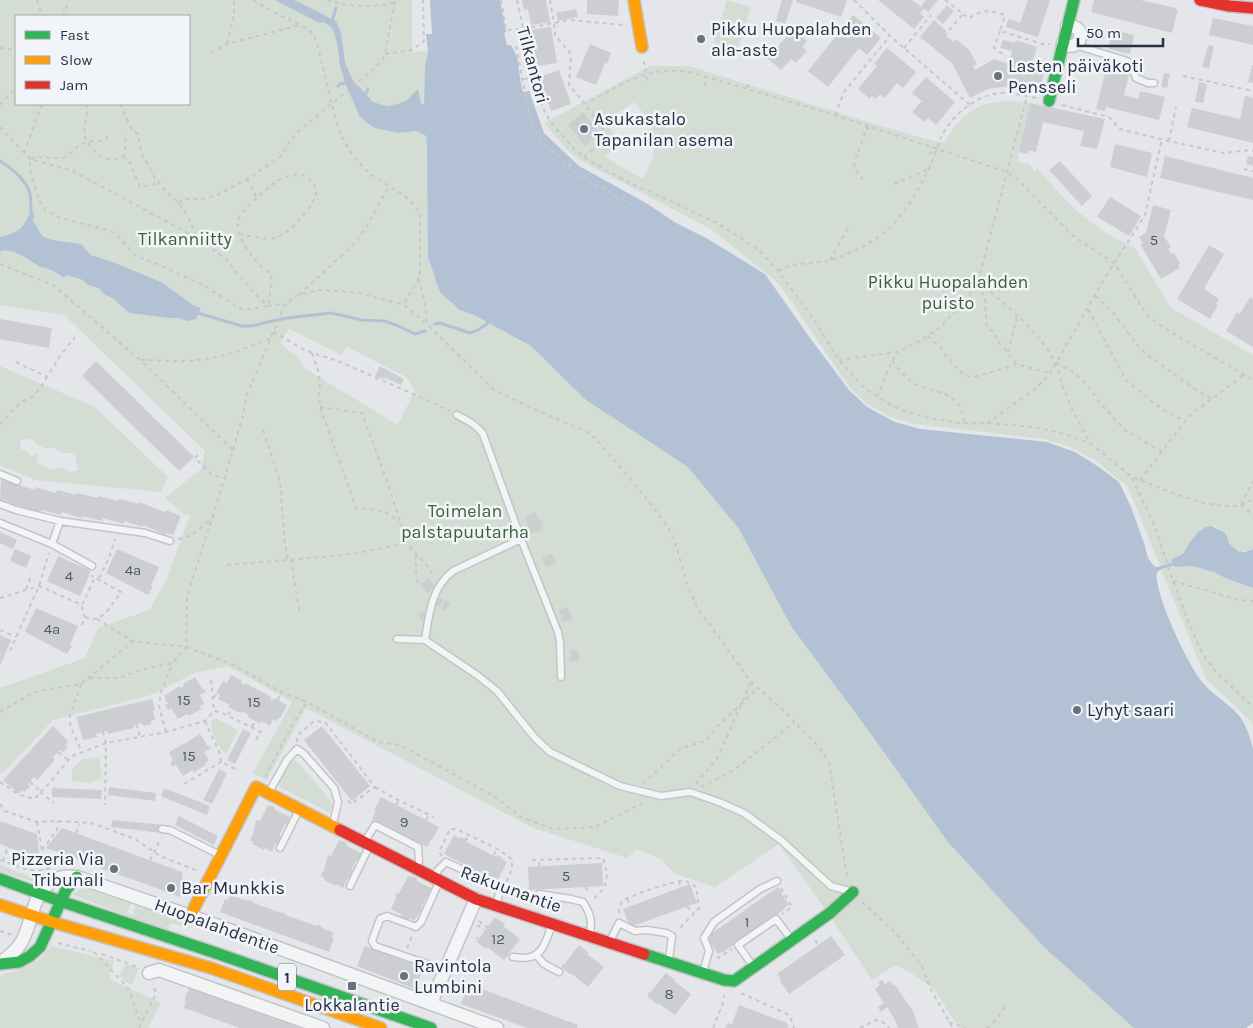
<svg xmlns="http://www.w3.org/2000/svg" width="1253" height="1028" font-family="Karla,sans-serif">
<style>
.green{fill:#d4ddd4;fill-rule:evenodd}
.water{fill:#b2c2d4}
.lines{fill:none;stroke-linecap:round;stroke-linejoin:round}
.stream{stroke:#b2c2d4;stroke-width:3}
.building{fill:#ccced1}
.lane-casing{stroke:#c2c4c7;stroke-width:9}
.street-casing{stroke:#c2c4c7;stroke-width:15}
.fast-casing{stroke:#c2c4c7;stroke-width:14}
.slow-casing{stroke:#c2c4c7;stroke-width:14}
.jam-casing{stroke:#c2c4c7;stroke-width:14}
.path{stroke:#c5c7cc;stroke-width:2;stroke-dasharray:4 4;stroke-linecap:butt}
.lane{stroke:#f3f4f5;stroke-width:6}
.street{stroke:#f3f4f5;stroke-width:12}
.fast{stroke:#30b455;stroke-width:11}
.slow{stroke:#ff9f0a;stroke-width:11}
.jam{stroke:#e5322d;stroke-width:11}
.poi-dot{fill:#6a717d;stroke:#f1f4f8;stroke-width:2}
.labels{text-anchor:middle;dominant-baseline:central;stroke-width:5;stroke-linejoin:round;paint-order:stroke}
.number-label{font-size:15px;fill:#525a67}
.shield{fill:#f1f4f8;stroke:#656c79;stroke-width:1}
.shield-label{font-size:16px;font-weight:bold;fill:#293243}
.poi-label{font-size:18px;fill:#293243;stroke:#f1f4f8;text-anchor:start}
.street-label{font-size:18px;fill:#293243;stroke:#f1f4f8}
.park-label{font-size:18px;fill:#3d5f36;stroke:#f1f4f8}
</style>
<rect width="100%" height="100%" fill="#e4e6e9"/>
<path class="green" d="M0,0H275L319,23L324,22C326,24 329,25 331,27C335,31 340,56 339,62L345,83L360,117L367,123L375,127L399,133L417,131L426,136L440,156L428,259L434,274L435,280L441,294L452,303L459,310L474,315L577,313L1182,1028H959L934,989L908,971L895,965L872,980L823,906L779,844L715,887L675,874L661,859L637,849L627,858L531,827L306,708L267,780L253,773L292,702L228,666L194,673L154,694L53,720L4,772L0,773V688L85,658L98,628L149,610L166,581L190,515H185L165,498L201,469L205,451L64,315L0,305ZM16,16H189V104H16ZM289,329L341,355L347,347L406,377L415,390L398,425L304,368L299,358L280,343Z
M295,0H412V52L428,51L425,66L424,106L421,103L418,90L407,100L401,103L387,106L373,102L352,79L345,62L341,32L336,21Z
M727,0L751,7L737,51L713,43Z
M650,66H689L891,129L934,141L945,142C965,105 990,97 1030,103L1019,152L1018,162L1029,164L1035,171L1037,168C1049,181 1060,195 1072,206C1089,222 1113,239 1135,248L1170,307L1253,355V549C1225,560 1232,526 1210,526C1194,526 1190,550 1178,558L1175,567L1187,566L1197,567L1216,573L1225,578L1253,588V726L1252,722L1206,679L1128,487L1095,460L1070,447L1044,439L915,424L890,417L866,403L850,388L779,284L711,229L583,162L571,154L544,123ZM635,102C656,130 662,149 642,179L605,157L620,143L605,121Z
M0,366L95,407L168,477L161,492L35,480L0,465ZM32,439L37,444L44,448H54L63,453H75L78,470L70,472L61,467L51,470L37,462L38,452L31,457L26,450L21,449L20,440Z
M216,718L238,730L226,754C218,746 209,732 212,720Z
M99,757L102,778L89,783L72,781V769L83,759Z
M292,760L296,761L323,791L333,806L329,812L278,786L277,783L288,762Z
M0,865C9,868 19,874 28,875C37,876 45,871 53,874L44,879L36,882L0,872Z
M82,888H90L131,903L127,913L133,915L136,905L194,925L187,928L170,923L168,931L73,895L76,892Z
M51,946L114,961L109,979L161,1003L148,1028H0V976L29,966L40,959Z
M126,965H129L139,968L132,985C122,981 115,975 126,965Z"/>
<path class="water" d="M275,0H295L336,21L341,32L345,62L352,79L373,102L387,106L401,103L407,100L418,89L421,103L424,105L425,66L428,51L426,34H432L430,0H500L506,32L504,33L507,45H511L517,57L522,90L524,92L529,91L544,133L579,166L646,203L676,223L708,239L765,274L810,338L849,390L867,407L895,422L920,429L1047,442L1075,452L1099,467L1119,482L1131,507L1144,543L1148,558L1153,565L1156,567L1162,566L1163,567L1162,569L1157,572C1153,592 1189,667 1203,683C1214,696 1230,704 1240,717C1247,727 1250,737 1253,749V1023L1246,1028H1134L1043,946L948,842L871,734L791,626L739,529L688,467L586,400L531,346L474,315L459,310L452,303L441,294L435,280L434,274L428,258L427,145L426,136L417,131L399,133L384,130L375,128L367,123L360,117L356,108L345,83L339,62C340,56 335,31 331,27C329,25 326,24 324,22L319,23Z
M31,211L34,213L33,221L42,236L52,240L81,244L91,255L115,263L161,282L193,305L201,308L196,319L187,321L179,318H169L130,313C121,308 116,297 105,295L99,288L88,285L83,280L67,275L64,278C60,275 56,272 51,270C47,268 43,268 39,266C30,261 11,246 0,252V237C10,234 20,233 25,222C28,218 28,215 31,211Z
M1211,526L1224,532L1227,537L1229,543L1238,551L1245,552L1253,549V588L1225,578L1216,573L1197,567L1187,566L1175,567L1171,560L1183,554L1190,542L1198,532L1205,527Z"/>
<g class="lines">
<path class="stream" d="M332,22L336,8
M338,86L340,84L347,83
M364,97L368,89
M0,161C12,169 26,179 30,194C31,199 31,206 31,211
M198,313L242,326H252L263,323L287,318L331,313L362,320L384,321L396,325L415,334L425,331
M435,324L440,323L470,333L478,330L488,323
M1163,567L1173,564"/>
</g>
<path class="building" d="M522,0H546L550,22L531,25L528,9L524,10Z
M587,0H619L618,16L587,14Z
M782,0H793L785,24L776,21Z
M797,0H847L841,17L796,2Z
M878,0H912L924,9L920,13L924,17L914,29Z
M926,0H938L928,12L921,6Z
M1028,0H1050L1038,37L1006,27L1008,19L1020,23Z
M1094,0H1140L1176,8L1175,10H1178L1172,33L1091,12Z
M947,5L954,11L943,24L936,18Z
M576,9L578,17L558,21L556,13Z
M853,15L881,38L867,55L859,48L828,87L808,71Z
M1213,18L1253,26V45L1209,35Z
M934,20L946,31L944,34L954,42L956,39L969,50L977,64L973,66L975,70L994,59L1009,64L1012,51L1000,48L1003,40L1015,43L1016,40L1037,47L1032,63L1038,65L1037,68L1041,70L1040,72L1044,74L1038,94L1010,86L988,89L970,98L952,63L920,37Z
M551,27L557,63L537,66L531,30Z
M794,29L807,41L802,47L807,51L796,63L791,59L781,70L767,58Z
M1112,30L1134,35L1130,54L1108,49Z
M590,44L611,53L607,64L605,63L596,85L576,77Z
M1208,45L1214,46L1209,68L1202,67Z
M887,48L916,72L903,88L897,83L885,98L880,94L876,99L872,96L870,99L858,89L877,66L874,64Z
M1252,65H1253V83L1248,82Z
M1107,66L1130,71L1124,95L1138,99L1140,91L1165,97L1159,120L1106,107L1105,111L1096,109Z
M559,70L571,104L551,111L539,77Z
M1164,73L1170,74L1167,88L1161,87Z
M926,77L955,102L936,125L928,118L925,122L912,112L922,101L912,93Z
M1199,82L1207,84L1203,103L1195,102Z
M1245,96L1253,98V143L1187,127L1192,108L1240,119Z
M1030,103L1105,119L1097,149L1080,146L1084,131L1043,122L1036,152L1029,150L1028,154L1019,152Z
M583,112L600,133L585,146L568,125Z
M1115,144L1152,153L1147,177L1110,167Z
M1165,156L1253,178V200L1160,178Z
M1248,156L1253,157V166L1246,164Z
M1060,161L1092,196L1082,206L1049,170Z
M1110,197L1141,216L1129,236L1097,217Z
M1153,205L1171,210L1164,236L1171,247L1168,249L1171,254L1174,253L1180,263L1178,265L1180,268L1161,279L1140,244L1143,243L1139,237L1146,233Z
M1209,245L1224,254L1204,289L1219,299L1216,304L1218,305L1210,319L1177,299Z
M1250,297L1253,299V347L1226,331L1237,312L1240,314Z
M0,319L52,328L49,348L0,339Z
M96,361L194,457L179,471L82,376Z
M380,366L404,379L401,385L384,377L383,379L375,376Z
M1,477L22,486L35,490V487L56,493L57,490L76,495L77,493L98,498V496L119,501V499L139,504V502L165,512L166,510L181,516L173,535L167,533L166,535L143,525L142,527L124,521V524L103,518L102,521L82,516L81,518L62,512L61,515L41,510L40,512L16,505L2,499L0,504Z
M536,512L538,519L541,518L543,524L540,525L542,530L531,534L525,516Z
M0,532L17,540L13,549L0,543Z
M15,549L31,556L26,568L10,561Z
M117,549L159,567L151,586L153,587L148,595L106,573Z
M552,553L556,563L546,567L542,558Z
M58,556L91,571L80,596L47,581Z
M428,578L435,586L428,594L420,585Z
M438,597L443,600L439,607L434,604Z
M445,600L450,603L446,611L441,609Z
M568,607L572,620L563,622L559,610Z
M36,608L78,626L70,645L72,646L67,654L25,632Z
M423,611L427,618L422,621L418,614Z
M0,635L11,640L0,666Z
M570,650H578L579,661L570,662Z
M231,675L242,681L241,683L245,685V683L271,697L270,699L273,700L274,698L287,705L280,719L278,718L277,721L273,719L270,726L261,721L260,724L248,717L249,715L242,711L241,713L232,709L228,707L230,705L218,699L220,695L216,693L223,681L227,683Z
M195,677L203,690L205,689L206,692L200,695L204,704L200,706L201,709L189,716L187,714L178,719L171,708L168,710L165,705L168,704L164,696L180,686L181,688L184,686L183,684Z
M152,699L155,710L153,711L155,720L151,721V724L143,726L142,723L136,724L133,725L134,728L108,734L107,731L103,732L96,734L97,737L83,740L76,717Z
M1075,704L1083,708L1079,716L1071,712Z
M53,726L68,741L65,745L68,747L63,752L60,750L53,757L55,760L37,780L34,777L28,784L30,787L24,792L22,790L19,794L3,780Z
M322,726L370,786L352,801L304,740Z
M243,729L251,733L235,764L227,760Z
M200,734L208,747L209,746L211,748L204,752L209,760L205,763L206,765L197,770L194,773L192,770L183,776L176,765L173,767L170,762L173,760L169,752L185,743V744L188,742V741Z
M219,769L227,773L212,804L203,800Z
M109,787L156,793L155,801L108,795Z
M52,788L102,790L101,799L52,797Z
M164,788L210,806L207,815L161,796Z
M381,797L439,827L432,840L431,839L427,847L372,819L376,811H374Z
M268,805L275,807V810L290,817L287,825L285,824L279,836L281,837L277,844L276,843L272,852L265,848L264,850L252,844L253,842L250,840L254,831L256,820L260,821Z
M179,816L218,836L214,845L175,825Z
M112,820L163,825L162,833L111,827Z
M0,821L37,834L40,859L0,844Z
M62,828L182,872L183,889L180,897L148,885L89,864L84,861L46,848Z
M454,835L459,838L460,837L465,839V841L496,857L497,855L502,858V859L507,862L497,881L444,854Z
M339,840L347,843V846L361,853L359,861L356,860L351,871L353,873L348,879H347L343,888L336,884L335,886L324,880L325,878L321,876L325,867L328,855L331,856Z
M602,863L603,886L529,890L528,867Z
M408,876L417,878V881L431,888L430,897L427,896L421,908L422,909L414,921L409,918L408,920L401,916V914L391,909L395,901L396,893H399Z
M690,884L697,903L630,927L623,909Z
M778,887L782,892L781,893L789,905L784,908L785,909L722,953L721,952L718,954L710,942L709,943L705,938Z
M230,895L248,901L249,900L256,904L281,913L282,912L288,916L317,926L318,924L324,929L333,932L332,937L334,938L329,952L220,912L225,899L228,900Z
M495,917L505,924L503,926L520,939L504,960L487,947L486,949L477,942L478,940L475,938L477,937L479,939Z
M831,936L845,955L789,994L780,981L781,980L777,974Z
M579,945L589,953L587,954L604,967L588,987L572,974L571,975L562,968L563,967L561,966L563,964L564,965Z
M365,946L423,968L415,989L357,966Z
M666,973L675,980L674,981L691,994L675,1015L658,1003L657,1004L648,997V996L647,995L649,992L650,993Z
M882,980L885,984L890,981L894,986L895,985L913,1011L919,1028H898L894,1018L887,1007L881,1012L878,1007L884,1003L875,989L880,985L878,982Z
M469,984L578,1025L577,1028H527L461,1004Z
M189,988L300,1028H240L184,1008L186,1001H184Z
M739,1005L787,1023V1025L789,1026L788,1028H725L727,1023L732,1024Z"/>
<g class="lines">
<defs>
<path id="lane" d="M1075,45L1127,61L1130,63L1136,78L1148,83H1154
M457,415C466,420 476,424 483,434L521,539L558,632L560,642L561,677
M0,474L17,481
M0,504L16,510L60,521L145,533L170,541
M0,523L52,544L92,566
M52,544L60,521
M397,639L425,640L477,675L497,691L535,738L550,752L620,786L661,796L690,792L719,802L744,813L782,841L831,886L849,891
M425,640C429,615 431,588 453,571L521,539
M269,792L287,760L297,749L304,754L334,788L338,802L333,824
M162,829L170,830L220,855
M365,841L375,825L418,847L419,861L417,867
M280,848L299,810
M435,877L438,870L446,862L496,885L500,888L497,903
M439,882L421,922L416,927L387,916L380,919L372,941L375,946L445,970
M350,886L369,847
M539,894L571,899L583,902C591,915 592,919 590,935
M610,941L619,923L635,931L647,930L666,933L672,936L669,959
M536,955L544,964L559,972
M513,957C518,957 525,959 530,957C544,954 547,937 552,925
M753,966L738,945L776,919L791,939
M704,972L705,965L709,951L704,938L714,922L760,889L777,881"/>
<path id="street" d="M1063,43C1081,55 1089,24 1067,26
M0,963C8,957 17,951 22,941C33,922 31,896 51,882C60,876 66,876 77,877L202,920L497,1028
M149,973L159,970L323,1028
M431,1003L476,899"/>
<path id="fast" d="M1049,101L1074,0
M0,879L60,901L216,953L431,1028
M644,954L724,980L734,981L830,913L853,892
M0,964L19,962L30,956L40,947L66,890L77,877"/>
<path id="slow" d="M634,0L642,47
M0,905L52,922L211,968L381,1028
M190,916L256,787L340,830"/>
<path id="jam" d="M1200,0L1229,6L1253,8
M340,830L476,899L644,954"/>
</defs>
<use href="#lane" class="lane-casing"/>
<use href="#street" class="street-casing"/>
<use href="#fast" class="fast-casing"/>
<use href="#slow" class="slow-casing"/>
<use href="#jam" class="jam-casing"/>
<path class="path" d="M37,0L42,16
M253,0C265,8 277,14 290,20C296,23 304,26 310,31C318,39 319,53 322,63C329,90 335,132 352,154C359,163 367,172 376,178C392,189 411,196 420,214V273C418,285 408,293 404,305
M327,0C347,7 380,9 399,0
M501,0L506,30L522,29L570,20L624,25
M517,0L534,78L540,101L546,114L552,124L575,150L584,157L593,163L638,187L649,191L717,223L759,250L778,271L811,315L839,360L863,387L891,405L904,411L925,417L958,423H987L1035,427L1068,435L1091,444L1132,477L1181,496L1204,503L1225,506H1232L1241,505L1253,499
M550,0L554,23L555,35L571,54L569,85L585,104L608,137L584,157
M854,0L890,36L970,105
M945,0L963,14L945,35
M963,14L969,18C985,9 988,10 1005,15L1000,31L1043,44H1050
M63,16L69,0
M1000,31L994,48L1006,56
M227,44C231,29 235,15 234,0
M516,46L532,129L546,145L576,174L631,204
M0,48L16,50
M904,48L931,15
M211,53L227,44L300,25
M385,54L412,50L424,41L423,0
M644,61L647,81
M1183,76L1253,91
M524,79L534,78
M705,86V77
M747,88L749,81
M591,101C625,82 649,66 690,72L835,115L1007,172L1017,179L1073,236L1114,263L1147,315L1157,323L1169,331L1253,380
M86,104C88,109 87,113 86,119C82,136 86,146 101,156C108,161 116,160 123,156L125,151L126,134
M120,104L132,130L138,134L142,155L149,166L154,177L166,192L179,203L189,219L197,238
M0,105L16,87
M1062,105L1109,117L1120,129L1169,141L1223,153L1250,150L1253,151
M835,115L844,92L890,36
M867,126L870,134
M0,127L30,159L73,171L197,238L226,259L252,291L268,306L285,304
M108,136C101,145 91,139 82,144C75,147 70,156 62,158C60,158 57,158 54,158C46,157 39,157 30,159V171L40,202L45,210L60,218L111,231L117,235L137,257L155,263L203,285L241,309H252L268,306L272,280L270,273C256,265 230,232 240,216C245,206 264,192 273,184C283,176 301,169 311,181C314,184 316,187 316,191C317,204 288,236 275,238C264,240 251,236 240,234
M1169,141L1176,107
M553,152L558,147
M24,153L42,104
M929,154L937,149
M123,156L130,163L140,187L159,183
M569,166L573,161
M1244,169L1253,171
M585,178L588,173
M247,179L255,193L256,199
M863,180L854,167L855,161L867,127
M894,184L929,169
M604,189L607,183
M622,199L626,192
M179,203L183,199H202L217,195L247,179L280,157L293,137L301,129L375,68L381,62L385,54L395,0
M830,260L850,224
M0,264L53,285L140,360L233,450L213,516L187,596L186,647L173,663L140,670L119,678H89
M778,271C794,261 812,265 830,260C845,256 868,245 881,235C902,219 916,194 928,171C934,159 937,146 942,135C954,112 983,90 1010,93C1019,94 1027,96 1036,98
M419,279L425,304L427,323
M978,282C1006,305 1038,329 1055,363C1060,372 1061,383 1065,392C1071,410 1082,427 1091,444
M979,284L985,300L987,328L994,332L998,341L1016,363
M299,295L355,243L366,228L389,186
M1095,296L1112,311L1138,346L1146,354L1195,389L1212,399
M1088,309L1126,380L1150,400L1165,411L1185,421
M273,332C284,337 293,344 303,349C315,355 328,357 340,362C377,378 414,394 450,411
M928,336L940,347L946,356L958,370L967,376L974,377L1002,369L1016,364L1050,373
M1008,352L1017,316
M312,353L318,370L320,382L319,394L320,407L356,508L376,510L385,512L400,521
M141,360C154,360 168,361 180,361C212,361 242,351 270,338
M839,360L897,352L920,341L938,329L961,306L978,282L1027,96
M892,361C899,369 906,379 915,384C929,391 952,391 960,407C962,412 963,418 965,423
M16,362L47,377L60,356L75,337
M1056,363L1073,372L1080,378L1089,387L1101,404L1125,430L1162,452
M877,397L888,370L897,352
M320,407L362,413L388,484L407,543L429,568L434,577
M987,423L1034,390L1047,377L1056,363L1106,276L1145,215L1162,139
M0,424L20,403L33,396L41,387L47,377
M263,430L279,478L281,488L282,509L285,545L288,559
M233,450L243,415L246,397L285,304L298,295L319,290L339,291L359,293L404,305L427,324L494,390L547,415L586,431L597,440L647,499L668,527L675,542L687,584L697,607L751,682L780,707L817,745L829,762L846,871L848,879
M198,455L195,458L212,475L224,478
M1132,478L1154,524L1173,581L1191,628L1202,653L1216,672L1253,707
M1140,480L1190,415L1244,375
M1241,505L1253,481
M1241,505L1253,515
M178,539C190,538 204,526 212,518
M416,555V572L418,584
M291,559L299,610
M227,565L335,556L358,553L407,543
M99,578L109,558L115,539
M1173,581L1240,600L1253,601
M26,589L32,573
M0,598L39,586L82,605L95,577
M85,617C88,618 91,619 94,619C104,619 115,600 121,592L92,576L93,575
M97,619L133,641
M82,625L85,617L83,613L82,605
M0,630L16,637
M10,651L39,586L49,553
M211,680L214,711
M81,684L69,719L72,730L82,752
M214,698L216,695L219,697
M278,700L281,692
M0,712L34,692L81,684L133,641L186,647L234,665L281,692L307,702L378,742L400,745L494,796L521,817L553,829L595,827L645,802
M228,715L232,709
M205,721L220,754L221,762L239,771
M136,724L140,737
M252,727L255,721
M103,732L106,743L105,805
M166,732L159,706L161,692L173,663
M297,742V736L314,721L325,722L375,787L351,804L347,799
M58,752L68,760
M265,777L291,727L307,702
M0,782L18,794L34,799L45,788L72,756L106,743L166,732L205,721L214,711L220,712L261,732L255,741
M30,782L41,792
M184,784L221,762
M643,784L681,748L706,741L718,726L758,688
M696,784L718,757L751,682
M375,787L396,799L434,817
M701,787L734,770L795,722
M40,792L54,803
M0,804L5,811L37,822L58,821L91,823L135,839L160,856L198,871
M396,805L399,801
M426,820L429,814
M37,822L42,850L43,870
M76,833L80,824
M465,841L469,835
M42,850L57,830L58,821
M494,855L496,848
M442,856L439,852L450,829H456L496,848L512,859V869L506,883
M0,860C18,866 31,875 50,868
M150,860L161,838
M532,860L603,858C610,879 608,887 591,901
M3,861L8,847
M539,866L540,860
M679,881L681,888
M586,887L588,894
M781,888L792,907L782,914
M627,899L631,906
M862,902L895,932L922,966L930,988L953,1028
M687,907L694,913
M619,913V910L622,901C642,891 662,885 684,880L696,887L699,908L679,929
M479,921L488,928
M477,925L485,930
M0,931L12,935
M815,940L818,945
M58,943L90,951
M407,948L412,936
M94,952L129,989L141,1024
M102,954L140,968
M717,957L718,958L732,949
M741,993L787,1014L791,1019L794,1028
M949,1022L966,1028
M139,1028L156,994L153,984
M713,1028L723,1003L724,995
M860,1028L876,1020L882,1021L889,1028
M987,1028L994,1022L1007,1004"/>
<use href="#lane" class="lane"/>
<use href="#street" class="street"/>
<use href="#fast" class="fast"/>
<use href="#slow" class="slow"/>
<use href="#jam" class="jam"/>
</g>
<g class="poi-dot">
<circle cx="701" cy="39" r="5"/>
<circle cx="998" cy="76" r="5"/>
<circle cx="584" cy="129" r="5"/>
<circle cx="1077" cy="710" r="5"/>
<circle cx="114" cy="869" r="5"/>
<circle cx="171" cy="888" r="5"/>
<circle cx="404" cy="976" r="5"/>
<rect x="347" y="981" width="10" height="10" rx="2.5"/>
</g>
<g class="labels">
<g class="number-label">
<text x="1154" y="240">5</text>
<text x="133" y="570">4a</text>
<text x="69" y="576">4</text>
<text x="52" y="629">4a</text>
<text x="184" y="700">15</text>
<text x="254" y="702">15</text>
<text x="189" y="756">15</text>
<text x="404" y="822">9</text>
<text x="566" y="876">5</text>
<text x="747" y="922">1</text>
<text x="498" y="939">12</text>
<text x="669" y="994">8</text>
</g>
<rect class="shield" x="278" y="963.5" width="18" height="27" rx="4"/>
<g class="shield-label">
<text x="287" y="977">1</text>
</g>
<g class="poi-label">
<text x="711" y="29">Pikku Huopalahden<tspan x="711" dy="21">ala-aste</tspan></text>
<text x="1008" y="66">Lasten päiväkoti<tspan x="1008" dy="21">Pensseli</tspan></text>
<text x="594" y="119">Asukastalo<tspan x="594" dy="21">Tapanilan asema</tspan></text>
<text x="1087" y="710">Lyhyt saari</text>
<text x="104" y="859" text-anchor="end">Pizzeria Via<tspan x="104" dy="21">Tribunali</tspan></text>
<text x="181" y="888">Bar Munkkis</text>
<text x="414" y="966">Ravintola<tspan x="414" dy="21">Lumbini</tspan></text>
<text x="352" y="1005" text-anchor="middle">Lokkalantie</text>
</g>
<g class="street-label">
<text transform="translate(533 65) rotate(75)">Tilkantori</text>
<text transform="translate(511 889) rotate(20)">Rakuunantie</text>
<text transform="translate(217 926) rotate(20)">Huopalahdentie</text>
</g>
<g class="park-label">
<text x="185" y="239">Tilkanniitty</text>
<text x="948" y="282">Pikku Huopalahden<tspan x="948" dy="21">puisto</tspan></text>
<text x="465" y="511">Toimelan<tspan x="465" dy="21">palstapuutarha</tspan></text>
</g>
</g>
<rect x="15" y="15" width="175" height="90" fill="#f1f4f8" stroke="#a1a6b0"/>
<rect x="25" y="31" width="25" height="8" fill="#30b455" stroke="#a1a6b0"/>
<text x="60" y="40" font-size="15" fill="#293243">Fast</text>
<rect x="25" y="56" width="25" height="8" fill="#ff9f0a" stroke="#a1a6b0"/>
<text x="60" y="65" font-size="15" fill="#293243">Slow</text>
<rect x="25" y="81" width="25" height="8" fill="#e5322d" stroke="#a1a6b0"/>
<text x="60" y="90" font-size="15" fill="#293243">Jam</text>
<path d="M1078 38v8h85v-8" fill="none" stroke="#293243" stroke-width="2.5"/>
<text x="1086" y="38" font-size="15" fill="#293243" stroke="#f1f4f8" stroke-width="4" paint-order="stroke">50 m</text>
</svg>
